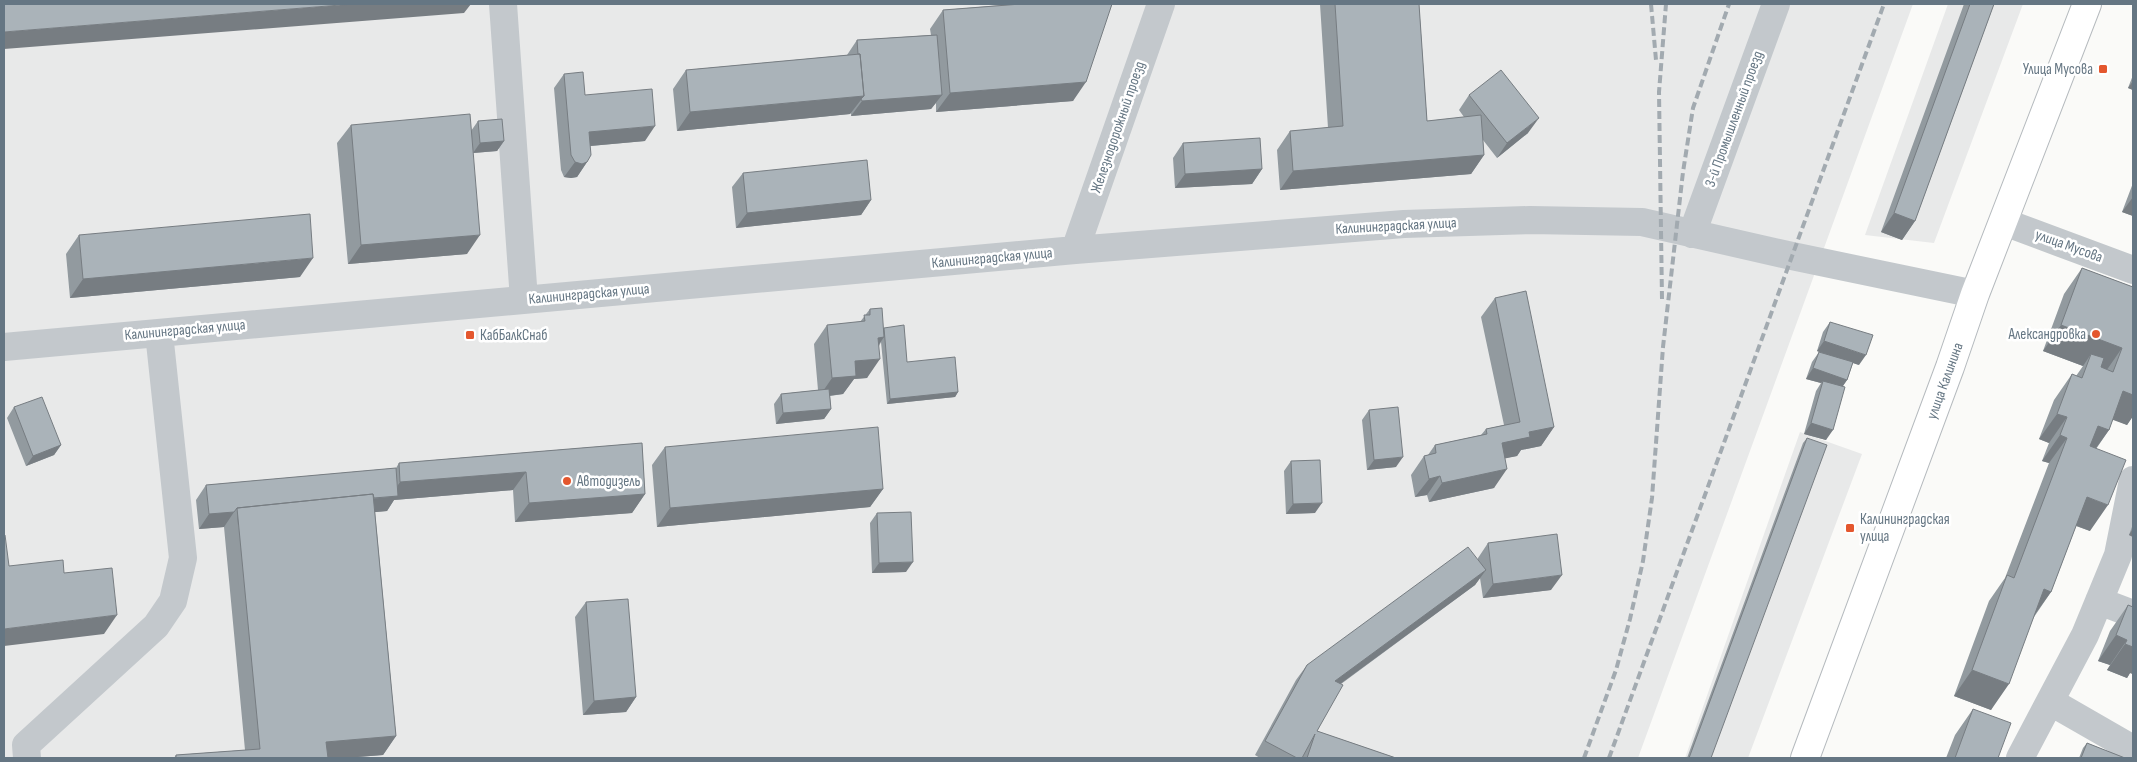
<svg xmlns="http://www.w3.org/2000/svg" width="2137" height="762" font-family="'Sofia Sans Condensed',sans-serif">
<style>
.built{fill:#e8e9e9}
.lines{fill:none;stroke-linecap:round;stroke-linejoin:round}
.major-casing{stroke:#b5babe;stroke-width:30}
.minor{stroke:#c3c8cc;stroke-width:28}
.major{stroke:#fff;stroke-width:28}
.rail{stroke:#a2aab0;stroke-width:4;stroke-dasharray:8 4;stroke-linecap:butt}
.wall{fill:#929a9f}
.shaded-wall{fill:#777d82}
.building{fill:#aab3b9;stroke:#777d82}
.poi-dot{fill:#e4572e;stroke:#fff;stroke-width:2}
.labels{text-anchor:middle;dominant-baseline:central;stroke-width:5;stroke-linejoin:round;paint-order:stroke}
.poi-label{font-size:15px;fill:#657683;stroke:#fff;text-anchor:start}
.street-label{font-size:15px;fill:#657683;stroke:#fff}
</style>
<rect width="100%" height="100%" fill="#fafaf8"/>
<path class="built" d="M4,4H1913L1638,758H4Z
M1948,4H2023L1934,243L1865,235Z
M1800,432L1862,454L1748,758H1685Z"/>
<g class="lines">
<defs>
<path id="major" d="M1805,758L1950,367L1975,294L2087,4"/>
</defs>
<use href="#major" class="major-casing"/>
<path class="minor" d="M503,4L524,300
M2004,222L2133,270
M1692,234L1776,4
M1075,250L1161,4
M4,347L1075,250L1404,224L1530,220L1642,222L1792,256L1975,294
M2099,601L2133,614
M2051,702L2133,749
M27,758L26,745L156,626L173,601L183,558L159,333
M2020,758L2085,635L2118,555L2133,480"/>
<use href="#major" class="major"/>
<path class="rail" d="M1651,4L1656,60
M1662,299L1659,92L1666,4
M1584,758L1616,670L1630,619L1643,561L1652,498L1663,347L1683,172L1693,108L1729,4
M1609,758L1884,4"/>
</g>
<path class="wall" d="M1014,4H1112L1073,101L936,112V103L931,109L851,116V113L850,114L677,131L673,89L686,70L847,55L857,40L931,35L930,29L943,10Z
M1320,4H1419L1427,121L1464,117L1459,110L1469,95L1528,133L1497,158L1483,140L1484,155L1471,174L1280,190L1277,150L1290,131L1328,128Z
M1964,4H1994L1915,221L1902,240L1881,232Z
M564,74L585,95L645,141L590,146L587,162L577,177L571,178L564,177L561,170L554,88Z
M2133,75V90L2128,88Z
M478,121L504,141L497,151L473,153L467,254L348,264L337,143L351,125L471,131Z
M1183,143L1262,169L1252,184L1175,188L1173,158Z
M743,173L871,200L861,215L736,228L732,187Z
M2133,183V216L2122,212Z
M79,235L300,277L70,298L66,254Z
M2082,268L2133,287V416L2127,425L2113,419L2109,430L2096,449L2090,531L2076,526L2051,592L2034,617L1991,710L1954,696L1989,601L2005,578L2049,463L2042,461L2049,443L2039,439L2054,400L2072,374L2076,376L2083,366L2043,351L2064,294Z
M1495,298L1554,427L1541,446L1521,450L1517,456L1505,458L1494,488L1429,502L1427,495L1415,497L1411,475L1424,456L1428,455L1435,445L1481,435L1486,429L1504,425L1481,317Z
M870,309L907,362L958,392L955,397L887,404L881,342L879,346L867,378L854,379L843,394L830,396L831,409L824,419L776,424L774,404L781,394L818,390L814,344L827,325L860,322Z
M1830,322L1859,365L1853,363L1847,380L1843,386L1826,440L1804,434L1816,391L1821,383L1806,379L1812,362L1819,352L1817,351L1823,332Z
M14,407L61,445L54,455L26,466L7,418Z
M1369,410L1396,467L1367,470L1362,420Z
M1807,438L1711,758H1687L1803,443Z
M642,443L645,494L632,513L515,522L513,490L394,500L387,511L375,512L396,736L383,755L345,758H174L176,755L245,750L224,527L199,529L196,500L206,485L396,468L399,463Z
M665,447L883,489L870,507L657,527L652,465Z
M1291,461L1315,513L1286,514L1284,471Z
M877,513L906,572L872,573L870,523Z
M2133,524V537L2129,535Z
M1488,543L1551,590L1483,598L1480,578L1475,585L1341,684L1317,731L1396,758H1260L1255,755L1296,680L1307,665L1478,560V558Z
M586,602L636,697L626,712L583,715L575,617Z
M2128,605L2133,607V674L2130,673L2127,678L2107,670L2110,665L2098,661L2110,631Z
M1973,709L1998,758H1946L1955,735Z
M2087,743L2125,758H2079L2083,748Z"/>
<path class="shaded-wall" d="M353,4H471L464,13L4,49V32Z
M2133,81V90L2128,88Z
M1086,82L1073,101L936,112L950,93Z
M942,95L931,109L851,116L862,101Z
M864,96L850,114L677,131L690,112Z
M1539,118L1528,133L1497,158L1507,143Z
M655,126L645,141L579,147L589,132Z
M504,141L497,151L473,153L480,143Z
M1484,155L1471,174L1280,190L1293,171Z
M575,162H587L577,177L571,178L564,177Z
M1262,169L1252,184L1175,188L1185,174Z
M2133,197V216L2122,212Z
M871,200L861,215L736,228L747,213Z
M1894,213L1915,221L1902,240L1881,232Z
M480,235L467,254L348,264L361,245Z
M313,258L300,277L70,298L83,279Z
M2061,325L2122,348L2104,374L2091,354L2083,366L2043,351Z
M884,337L871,356L878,338Z
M1824,341L1866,355L1859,365L1817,351Z
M880,359L867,378L854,379L843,394L819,397L832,378L855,361Z
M1813,368L1847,380L1840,390L1823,381L1821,383L1806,379Z
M2123,391L2133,395V416L2127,425L2105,417Z
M958,392L955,397L887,404L890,399Z
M831,409L824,419L776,424L783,413Z
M2057,414L2067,417L2049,443L2039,439Z
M1811,423L1833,430L1826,440L1804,434Z
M2098,426L2109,430L2091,455L2080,451Z
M1554,427L1541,446L1521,450L1517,456L1488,462L1502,443L1529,432Z
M2060,435L2067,438L2049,463L2042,461Z
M61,445L54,455L26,466L33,456Z
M1403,457L1396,467L1367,470L1374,460Z
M1507,469L1494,488L1429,502L1442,483Z
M526,472L513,490L394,500L387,511L238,525L237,512L390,497L400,482Z
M1440,476L1427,495L1415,497L1429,479Z
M883,489L870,507L657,527L670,508Z
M645,494L632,513L515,522L529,503Z
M2087,497L2108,505L2090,531L2069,523Z
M1322,503L1315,513L1286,514L1293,504Z
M234,512L224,527L199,529L209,514Z
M2132,530L2133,531V537L2129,535Z
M913,562L906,572L872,573L879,563Z
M1486,570L1475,585L1325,695L1335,681Z
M1562,575L1551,590L1483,598L1493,584Z
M2044,589L2051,592L2033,617Z
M117,615L104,634L4,646V629Z
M2116,635L2127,640L2110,665L2098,661Z
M2125,644L2133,647V674L2130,673L2127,678L2107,670Z
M1972,670L2009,684L1991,710L1954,696Z
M636,697L626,712L583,715L594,701Z
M396,736L383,755L345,758H315L326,742Z"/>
<path class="building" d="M4,4H353L4,32Z
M1021,4H1112L1086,82L950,93L943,10Z
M1335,4H1419L1427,121L1481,115L1484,155L1293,171L1290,131L1343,126Z
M1970,4H1994L1915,221L1894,213Z
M937,35L942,95L862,101L861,99L864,96L860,54H858L857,40Z
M860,54L864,96L690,112L686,70Z
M1501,70L1539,118L1507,143L1469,95Z
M583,72L585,95L652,89L655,126L589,132L591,155L587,162L582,164L575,162L571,155L564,74Z
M470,114L480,235L361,245L351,125Z
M502,119L504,141L480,143L478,121Z
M1260,138L1262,169L1185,174L1183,143Z
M867,160L871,200L747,213L743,173Z
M310,214L313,258L83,279L79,235Z
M2082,268L2133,287V395L2123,391L2109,430L2098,426L2090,446L2126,460L2108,505L2087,497L2051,592L2044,589L2009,684L1972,670L2007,575L2014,578L2067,438L2060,435L2067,417L2057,414L2072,374L2082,378L2091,354L2104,358L2101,367L2113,372L2122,348L2061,325Z
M1526,291L1554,427L1529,432L1530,437L1502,443L1507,469L1442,483L1440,476L1429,479L1424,456L1436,453L1435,445L1487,434L1486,429L1520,422L1495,298Z
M882,308L884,337L878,338L880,359L855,361L856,376L832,378L827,325L865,321L864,315H870V309Z
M1830,322L1873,335L1866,355L1824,341Z
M904,325L907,362L955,357L958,392L890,399L884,328Z
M1819,352L1853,362L1847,380L1813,368Z
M1823,381L1845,387L1833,430L1811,423Z
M829,389L831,409L783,413L781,394Z
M42,397L61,445L33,456L14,407Z
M1398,407L1403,457L1374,460L1369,410Z
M878,427L883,489L670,508L665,447Z
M1807,438L1827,445L1711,758H1689Z
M642,443L645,494L529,503L526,472L400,482L399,463Z
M1320,460L1322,503L1293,504L1291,461Z
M396,468L398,496L374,498L373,494L237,508L234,512L209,514L206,485Z
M373,494L396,736L326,742L328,758H176V755L260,749L237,508Z
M911,512L913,562L879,563L877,513Z
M1557,534L1562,575L1493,584L1488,543Z
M4,535H5L9,566L63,560L64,573L112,568L117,615L4,629Z
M1468,547L1486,570L1335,681L1343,685L1317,731L1396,758H1307L1315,734L1302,758H1297L1265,741L1307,665Z
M628,599L636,697L594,701L586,602Z
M2128,605L2133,607V647L2125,644L2127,640L2116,635Z
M1973,709L2011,723L1998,758H1955Z
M2087,743L2125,758H2081Z"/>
<g class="poi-dot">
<rect x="2098" y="64" width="10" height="10" rx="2.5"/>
<circle cx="2096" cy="334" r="5"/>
<rect x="465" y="330" width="10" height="10" rx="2.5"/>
<circle cx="567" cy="481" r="5"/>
<rect x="1845" y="523" width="10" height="10" rx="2.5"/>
</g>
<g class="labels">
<g class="poi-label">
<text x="2093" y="69" text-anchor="end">Улица Мусова</text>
<text x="2086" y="334" text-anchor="end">Александровка</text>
<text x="480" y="335">КабБалкСнаб</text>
<text x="577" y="481">Автодизель</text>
<text x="1860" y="519">Калининградская<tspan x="1860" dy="17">улица</tspan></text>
</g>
<g class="street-label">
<text transform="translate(1734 119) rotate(-70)">3-й Промышленный проезд</text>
<text transform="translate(1118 127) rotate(-71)">Железнодорожный проезд</text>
<text transform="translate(1396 226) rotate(-3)">Калининградская улица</text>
<text transform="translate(2069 246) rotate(20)">улица Мусова</text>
<text transform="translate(992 258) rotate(-5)">Калининградская улица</text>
<text transform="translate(589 294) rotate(-5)">Калининградская улица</text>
<text transform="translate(185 330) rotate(-5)">Калининградская улица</text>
<text transform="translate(1945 381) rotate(-70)">улица Калинина</text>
</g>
</g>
<rect width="2137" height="762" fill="none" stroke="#657683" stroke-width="10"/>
</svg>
